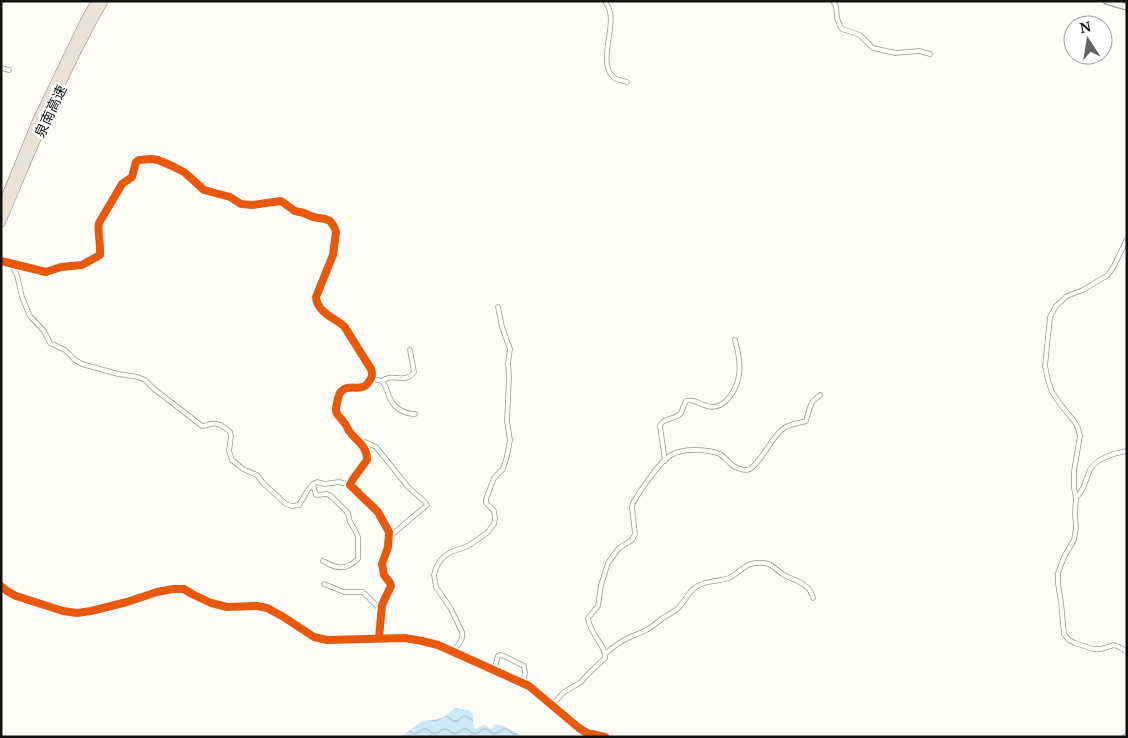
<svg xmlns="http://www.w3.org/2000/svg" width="1128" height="738" font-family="'Noto Serif','Noto Sans SC',serif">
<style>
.water{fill:url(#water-waves)}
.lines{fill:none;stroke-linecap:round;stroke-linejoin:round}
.street-casing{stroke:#979795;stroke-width:5.5}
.secondary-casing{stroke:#8e8d8b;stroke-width:8}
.highway-casing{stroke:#858482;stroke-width:9}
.street{stroke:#fffffe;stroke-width:4}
.secondary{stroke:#f6f4eb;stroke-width:5.5}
.highway{stroke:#eae1d8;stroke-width:8}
.cycleway-casing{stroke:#fff;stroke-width:11}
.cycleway{stroke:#e8590c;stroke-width:8}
.labels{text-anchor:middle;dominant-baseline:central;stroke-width:5;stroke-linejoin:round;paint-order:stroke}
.street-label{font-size:14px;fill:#111;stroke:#fff}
</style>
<defs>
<pattern id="water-waves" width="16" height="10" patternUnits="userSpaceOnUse" patternTransform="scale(1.25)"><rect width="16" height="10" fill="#cde8f7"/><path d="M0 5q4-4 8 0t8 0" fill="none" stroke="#afc6d3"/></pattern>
</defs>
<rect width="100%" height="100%" fill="#fdfcf7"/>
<path class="water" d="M456,708L468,710L473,714V724L475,729L484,725L492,729L495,724L504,726L524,737H401L422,721L431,720L442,718Z"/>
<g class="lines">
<defs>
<path id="street" d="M605,1C607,4 609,8 610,12C615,30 596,67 616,79C619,80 624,81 627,82
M833,1L836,6L837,18L840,26L842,29L860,35L873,48L895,53L919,51L930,54
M1,68L9,70
M1127,239L1114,266L1108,275L1083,290L1067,296L1056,306L1050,317L1045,366L1048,380L1052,392L1061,405L1074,421L1078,428L1080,436L1074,471V488L1076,498L1075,514L1076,528L1074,540L1064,557L1058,573V584L1061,602L1064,634L1069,640L1075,643L1093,649H1101L1114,645L1121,648L1127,652
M1,261L46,272L61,267L82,265L100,255C101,244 97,231 99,223L122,184L132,177L136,162L139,160L151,159L158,160L172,166L184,172L192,179L204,190L230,197L241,204L252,205L281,201L295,211L304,213L313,217L325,219L330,221L333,225L335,229L336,232L333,255L316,297C317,312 334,318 344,326L371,369C373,375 372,378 368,383C361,393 347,382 340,393C338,396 337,404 336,408C335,414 340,417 343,421C346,424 347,428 349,431C357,442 367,445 367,460L353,479L350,485L378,512L389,532L388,547L382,564L384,575L390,583L391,586L382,605L379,638
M11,264L17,275L22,297L30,316L44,331L50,343L65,350L75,360L82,364L118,374L138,377L145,380L153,388L202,426C205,426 208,425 210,424C218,422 225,427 230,432L231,436L229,451L232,460L243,469L257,475L263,483L286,504L292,506L299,505L308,490L313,484L317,482L325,484L339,482L351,485
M372,379L382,381C393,372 405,385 414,372L410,350
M382,381C386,386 387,391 389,396C393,407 403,414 415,414
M361,443L365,442L376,447L409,488L426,503L427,505L389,537
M665,461L660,426C664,416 675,421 681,413C683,409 684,404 686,401C695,398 703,407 712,407C727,407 737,388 739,375C741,364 738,351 735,340
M313,484L316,495L327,494L331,496L348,513L350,522L355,530L358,537V559C345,571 337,569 323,561
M1076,498C1084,489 1085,483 1089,472C1094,459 1114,453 1127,451
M324,584L344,592H363L381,610
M1,586L7,591L16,596L63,611L77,613L91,611L127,602L157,592L173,589H184L192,594L211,603L227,607L257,606L267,608L282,616L314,637L327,640L405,638L422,641L438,645L529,686L579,728L587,733L605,737
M452,652C457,646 464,640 462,632L451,609L436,587L434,575L436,568L440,561L445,556L451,552L468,546L487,533L494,524L495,518L494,511L486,503V499L494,478L503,469L507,456L510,440L507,421L509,377L508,363L510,349L502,327L498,307
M605,654C613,647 621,641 630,637C636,634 642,633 648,629C653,626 658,622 663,618C668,615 672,613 676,610C684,604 687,593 696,587C706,580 718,582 729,578C738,574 744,564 755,563C776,561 773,571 788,577C798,581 811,586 813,598
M494,670L498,656L500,655L504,656L524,666L525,673L523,683
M552,705L564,692L581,682L588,674L605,658C606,645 590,635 588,618L598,606L601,585L608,563L619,548L632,540L635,534L632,507L633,503C640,491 659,462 671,455C683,448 707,449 720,454C724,456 726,460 729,462C733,467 744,472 750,469C753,468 755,464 758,461C767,451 773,436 784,428C791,424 799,423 806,421L810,407L813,401L820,395
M1125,737L1127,735"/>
<path id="secondary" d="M1107,1L1127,7"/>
<path id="highway" d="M1,208L37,120L85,20L96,1
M1,223C33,148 63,72 104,1"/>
</defs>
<use href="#street" class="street-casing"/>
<use href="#secondary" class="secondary-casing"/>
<use href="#highway" class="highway-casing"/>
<use href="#street" class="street"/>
<use href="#secondary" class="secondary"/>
<use href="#highway" class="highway"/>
<defs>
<path id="cycleway" d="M1,261L46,272L61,267L82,265L100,255C101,244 97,231 99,223L122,184L132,177L136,162L139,160L151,159L158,160L172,166L184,172L192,179L204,190L230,197L241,204L252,205L281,201L295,211L304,213L313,217L325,219L330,221L333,225L335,229L336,232L333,255L316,297C317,312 334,318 344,326L371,369C373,375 372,378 368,383C361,393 347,382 340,393C338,396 337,404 336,408C335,414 340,417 343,421C346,424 347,428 349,431C357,442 367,445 367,460L353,479L350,485L378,512L389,532L388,547L382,564L384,575L390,583L391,586L382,605L379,638
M1,586L7,591L16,596L63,611L77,613L91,611L127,602L157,592L173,589H184L192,594L211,603L227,607L257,606L267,608L282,616L314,637L327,640L405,638L422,641L438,645L529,686L579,728L587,733L605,737"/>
</defs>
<use href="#cycleway" class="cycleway-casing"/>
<use href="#cycleway" class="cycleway"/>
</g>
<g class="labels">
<g class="street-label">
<text transform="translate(50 111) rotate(-65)">泉南高速</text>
</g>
</g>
<rect width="1128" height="738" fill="none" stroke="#111111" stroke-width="5"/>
<g transform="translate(1088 40) rotate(348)"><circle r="24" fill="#ffffff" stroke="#a0a0a0"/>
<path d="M0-4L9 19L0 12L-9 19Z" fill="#646362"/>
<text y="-8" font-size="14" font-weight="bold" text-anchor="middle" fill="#111111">N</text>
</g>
</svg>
